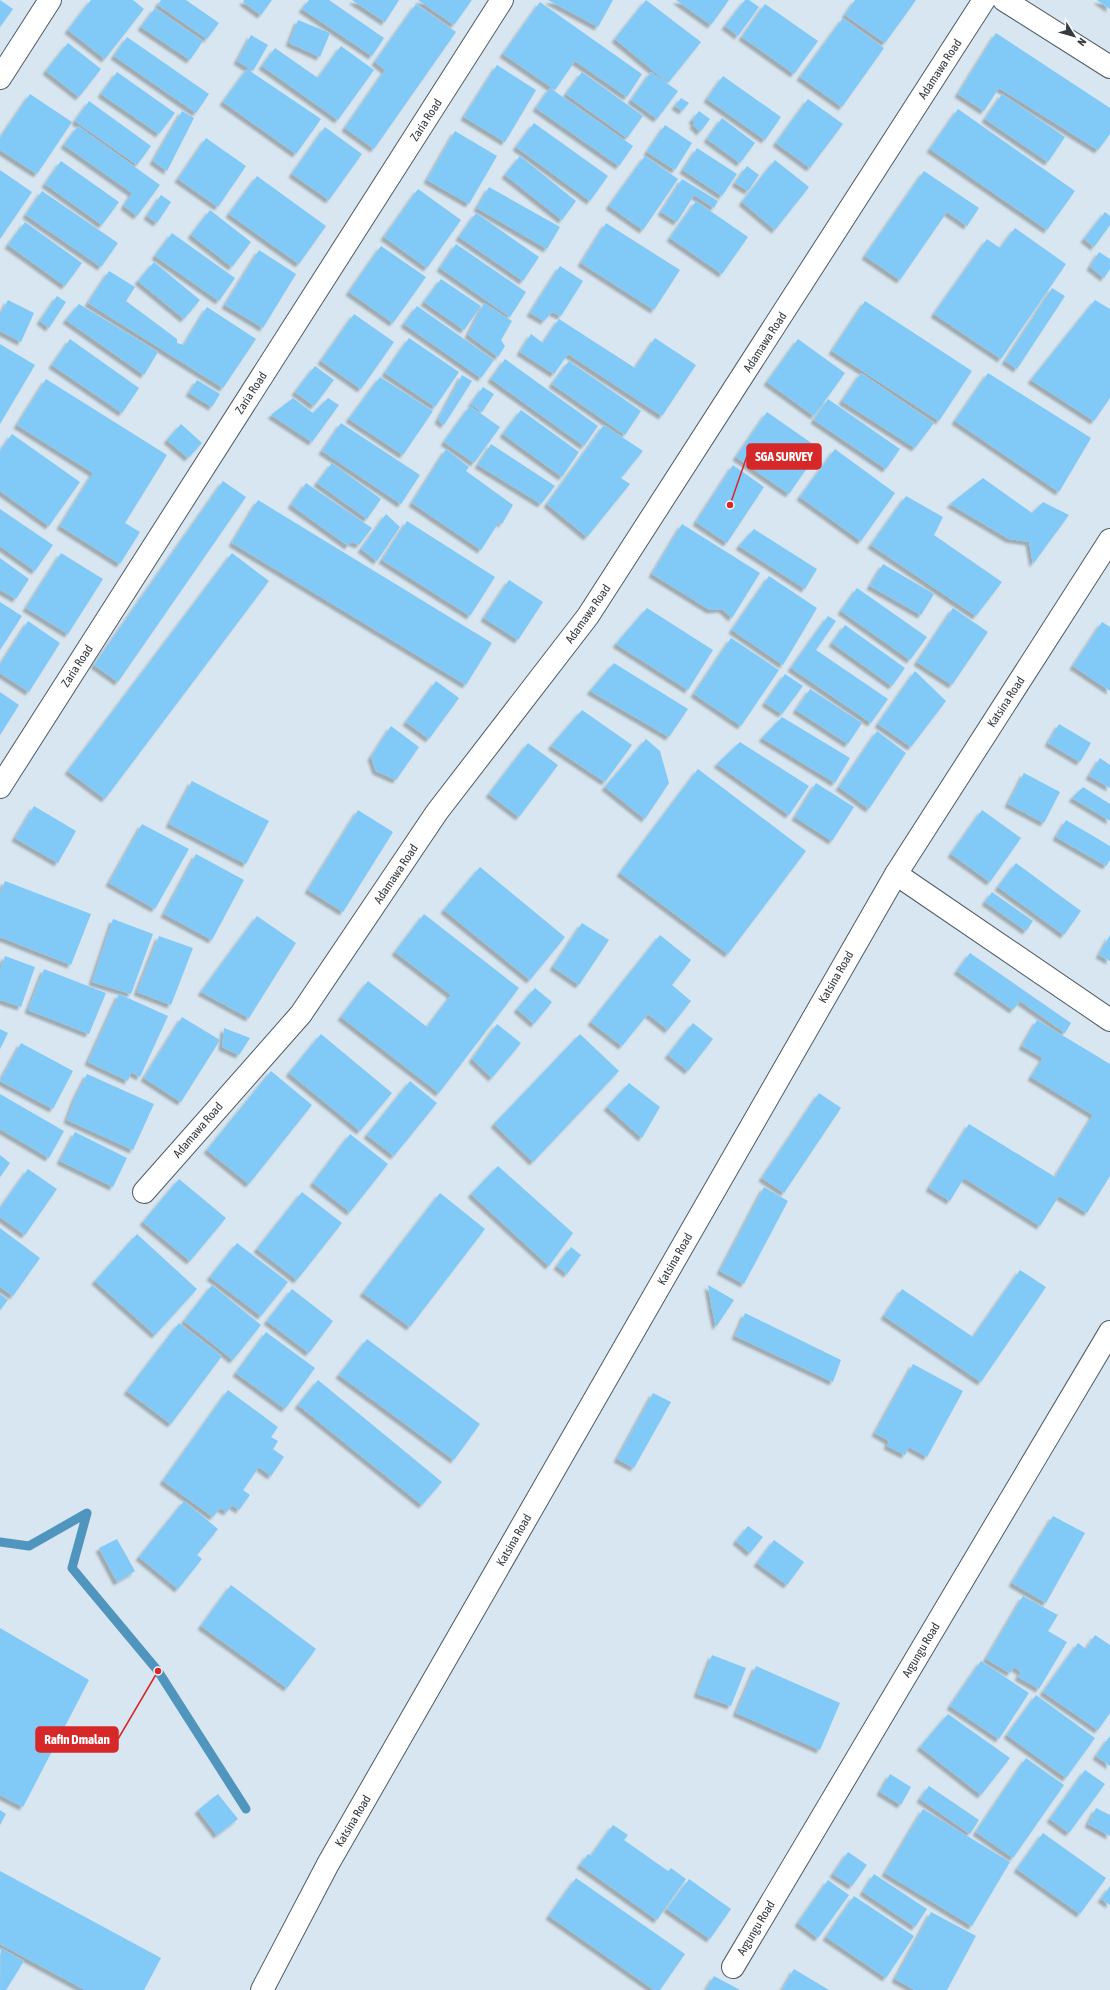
<svg xmlns="http://www.w3.org/2000/svg" width="1110" height="1990" font-family="'Asap Condensed',sans-serif">
<style>
.lines{fill:none;stroke-linecap:round;stroke-linejoin:round}
.stream{stroke:#4f95be;stroke-width:9}
.building{fill:#81caf8;filter:url(#shadow)}
.minor-casing{stroke:#4f5c65;stroke-width:24}
.tertiary-casing{stroke:#4f5c65;stroke-width:24}
.minor{stroke:#fff;stroke-width:22}
.tertiary{stroke:#fff;stroke-width:22}
.labels{text-anchor:middle;dominant-baseline:central;stroke-width:3;stroke-linejoin:round;paint-order:stroke}
.street-label{font-size:12px;fill:#353b3f;stroke:#fff}
.leader{fill:none;stroke:#d62828;stroke-width:1.5}
.callout-dot{fill:#d62828;stroke:#fff;stroke-width:1.5}
.callout{fill:#d62828;stroke:#d62828;stroke-width:1.5}
.callout-label{font-size:13px;text-anchor:middle;font-weight:bold;fill:#fff}
</style>
<defs>
<filter id="shadow"><feDropShadow dx="-3.5" dy="3.5" stdDeviation="1" flood-color="#0004"/></filter>
</defs>
<rect width="100%" height="100%" fill="#d7e6f0"/>
<g class="lines">
<path class="stream" d="M0,1542L29,1546L87,1513L72,1568L158,1671L246,1809"/>
</g>
<path class="building" d="M0,0L13,9L0,27Z
M91,0H133L144,9L105,59L68,30Z
M161,0H186L219,23L207,39L158,5Z
M244,0H272L261,15L243,2Z
M309,0H329L384,38L372,56L302,9Z
M352,0H399L385,22Z
M418,0H472L454,25Z
M548,0H613L598,27Z
M646,0L701,42L668,83L615,39Z
M676,0H729L711,25Z
M745,0H749L759,7L738,36L725,26Z
M855,0H916L885,43L845,15Z
M1097,0H1110V9Z
M540,2L642,74L627,97L575,61L555,90L503,54Z
M416,4L456,32L374,149L345,128L385,70L375,62Z
M765,4L818,41L794,74L742,37Z
M155,8L203,41L190,60L141,27Z
M843,18L884,48L842,107L800,77Z
M298,20L330,33L320,57L289,43Z
M996,33L1110,108V134L1098,150L999,88L984,111L958,94Z
M251,35L268,45L253,71L237,61Z
M127,37L209,94L196,113L114,56Z
M68,43L101,69L79,97L46,71Z
M341,46L374,70L338,120L262,66L275,48L318,78Z
M497,65L536,90L505,142L464,117Z
M247,69L321,119L296,154L223,102Z
M117,72L175,113L159,134L101,94Z
M582,72L643,116L627,138L566,94Z
M651,72L678,91L657,119L631,100Z
M723,76L781,117L765,140L707,99Z
M550,88L633,146L619,166L536,108Z
M30,94L72,122L37,174L0,150V138Z
M1002,94L1065,137L1048,162L985,119Z
M681,98L689,103L682,111L675,106Z
M808,99L843,124L810,168L776,143Z
M89,101L151,146L137,165L75,121Z
M958,109L1075,191L1047,230L930,149Z
M182,111L194,118L167,171L153,161Z
M699,111L710,119L700,132L693,125L695,122L692,120Z
M722,118L755,143L740,163L707,139Z
M534,123L608,176L590,201L516,147Z
M665,125L692,143L675,170L647,152Z
M78,126L160,185L137,216L124,206L132,193L64,145Z
M325,127L362,154L329,200L292,174Z
M455,131L497,156L469,204L427,180Z
M206,138L246,166L218,207L178,179Z
M697,148L737,174L722,196L683,170Z
M520,156L576,201L562,220L505,175Z
M645,156L678,179L643,230L609,206Z
M775,160L809,187L775,230L742,202Z
M61,161L119,202L102,225L45,184Z
M747,166L759,175L748,191L735,183Z
M0,170L32,192L0,239Z
M924,171L979,208L967,226L947,212L900,280L865,256Z
M257,176L326,226L299,264L229,214Z
M682,179L718,201L714,208L694,195L677,222L661,212Z
M489,187L560,227L547,249L477,208Z
M418,189L461,220L427,268L384,237Z
M42,191L118,243L101,267L26,215Z
M161,195L171,202L157,223L147,216Z
M696,201L748,237L722,274L670,238Z
M210,210L251,242L232,267L191,235Z
M1105,212L1110,216V225L1094,247L1084,239Z
M476,213L539,257L523,281L459,237Z
M25,222L82,263L65,286L8,245Z
M606,223L680,270L654,310L581,263Z
M1015,228L1066,264L1001,359L934,314L987,239L1000,248Z
M172,233L235,278L219,301L155,256Z
M456,244L526,292L510,317L440,268Z
M381,246L426,277L393,323L349,292Z
M259,250L296,274L263,328L225,305Z
M1099,252L1110,259V269L1104,278L1090,267Z
M154,262L200,300L184,319L138,281Z
M560,266L583,281L561,316L552,312L544,321L530,313Z
M109,271L135,287L126,301L177,339V343L184,345L207,307L256,339L223,388L88,303Z
M441,279L481,306L464,330L424,302Z
M1052,288L1065,296L1017,369L1005,361Z
M57,296L66,302L49,328L40,321Z
M8,300L34,313L21,342L0,331V315Z
M1095,300L1110,309V398L1094,421L1031,380Z
M865,301L972,371L939,421L832,351Z
M484,303L512,321L501,340L505,346L498,357L468,335Z
M79,304L158,352L144,375L66,320Z
M417,306L494,360L481,378L404,324Z
M354,314L394,342L361,389L321,361Z
M559,319L635,368L655,338L696,365L662,416L568,354L554,374L520,352L531,334L543,343Z
M409,338L459,372L435,407L385,373Z
M70,339L139,388L122,413L52,365Z
M798,339L845,373L814,416L767,382Z
M0,344L35,365L0,424Z
M505,359L598,426L584,446L491,379Z
M569,361L641,411L625,435L552,384Z
M315,366L334,380L314,406L295,392Z
M861,373L934,423L915,448L842,401Z
M988,373L1091,438L1059,492L955,421Z
M462,375L472,381L444,425L438,420Z
M380,377L433,411L403,455L349,419Z
M46,379L167,455L125,523L140,532L120,564L60,526L93,473L17,425Z
M197,380L220,394L212,407L189,393Z
M483,387L494,394L482,412L471,404Z
M293,398L313,413L328,398L339,405L312,442L271,415Z
M828,399L900,449L886,469L814,420Z
M470,406L500,427L474,463L444,442Z
M521,410L579,452L562,477L503,434Z
M767,412L820,449L789,494L736,457Z
M341,423L420,475L401,504L322,451Z
M181,424L202,443L188,458L167,440Z
M604,425L643,451L621,478L630,484L587,537L547,504Z
M12,434L80,482L49,526L0,491V451Z
M491,444L555,486L541,504L478,465Z
M446,449L469,467L466,471L513,505L502,524L499,522L481,550L412,503Z
M835,449L895,493L861,541L800,497Z
M332,463L381,499L367,519L317,483Z
M733,465L764,487L727,543L696,522Z
M983,478L1032,513L1043,502L1069,515L1033,564L1029,542L1009,539L950,504Z
M223,481L246,497L118,682L94,665Z
M306,483L372,528L359,545L351,542L348,546L291,505Z
M906,496L943,517L934,535L1002,582L976,616L871,545Z
M258,500L492,643L466,685L232,543Z
M0,509L53,545L35,571L0,546Z
M386,514L400,527L377,561L361,549Z
M407,521L495,577L470,616L382,560Z
M682,524L760,573L732,618L722,609L710,610L652,574Z
M754,529L817,569L805,589L739,546Z
M61,553L103,579L68,634L26,608Z
M232,553L269,581L105,799L68,771Z
M0,558L29,579L16,599L0,590Z
M883,564L934,594L921,615L870,586Z
M769,576L817,608L783,665L732,630Z
M509,580L543,602L518,640L484,618Z
M857,588L927,637L910,660L841,611Z
M0,602L22,616L0,650Z
M647,608L713,650L688,690L616,644Z
M953,608L988,632L952,685L917,662Z
M828,616L836,621L816,650L888,699L871,723L791,668Z
M28,621L60,643L29,692L0,673V665Z
M1102,622L1110,627V691L1073,666Z
M845,625L905,668L892,686L832,643Z
M731,638L779,670L741,726L694,694Z
M614,663L688,709L669,737L590,691Z
M915,671L946,701L911,747L878,724Z
M785,674L803,686L782,714L765,703Z
M436,681L459,698L429,739L406,722Z
M810,689L862,723L848,744L796,710Z
M0,692L19,705L0,735Z
M582,710L632,745L605,782L551,746Z
M782,717L850,758L835,783L762,738Z
M1059,724L1091,743L1080,762L1048,743Z
M391,726L419,747L396,780L376,771L371,757Z
M877,731L906,753L869,809L839,787Z
M646,739L660,751L669,783L645,819L605,787Z
M740,742L809,786L789,815L717,764Z
M528,743L558,765L519,817L489,794Z
M1100,758L1110,765V788L1089,776Z
M698,769L806,851L728,954L620,873Z
M1024,773L1060,792L1044,823L1008,804Z
M192,781L269,821L246,864L169,824Z
M816,783L854,807L832,841L795,817Z
M1083,787L1110,804V821L1072,798Z
M34,806L76,831L58,863L15,838Z
M358,810L393,832L343,912L308,890Z
M982,810L1021,838L990,882L951,854Z
M1066,820L1110,846V860L1106,866L1056,837Z
M142,824L189,849L155,909L109,883Z
M196,854L244,880L212,940L164,914Z
M1016,863L1081,911L1064,935L998,887Z
M480,867L565,937L530,980L444,910Z
M5,881L91,914L71,965L0,937V894Z
M992,892L1033,921L1026,931L985,902Z
M424,914L519,988L439,1093L341,1017L368,981L427,1027L451,995L395,952Z
M257,916L296,943L249,1018L201,992Z
M113,919L153,934L131,994L92,982Z
M582,923L609,940L579,985L553,967Z
M660,935L691,960L672,985L691,1001L668,1030L648,1014L622,1046L591,1022Z
M1110,935V961L1099,955Z
M159,936L193,948L171,1005L137,992Z
M970,953L1071,1023L1065,1033L1020,1001L1013,1010L957,971Z
M5,956L35,967L21,1007L0,1000V970Z
M44,969L106,993L89,1034L28,1010Z
M535,988L552,1002L534,1024L517,1009Z
M119,994L168,1016L140,1077L131,1072L128,1081L88,1062Z
M182,1017L220,1040L181,1102L144,1078Z
M1037,1020L1110,1064V1176L1087,1213L1059,1196L1040,1226L964,1178L950,1201L929,1188L969,1124L1055,1177L1093,1115L1031,1077L1043,1058L1022,1046Z
M693,1023L713,1039L688,1071L668,1055Z
M497,1024L521,1043L492,1078L472,1059Z
M224,1028L250,1038L239,1055L222,1047Z
M0,1029L8,1033L0,1049Z
M321,1034L392,1093L360,1131L289,1073Z
M580,1034L619,1071L533,1162L494,1124Z
M21,1043L73,1071L53,1109L0,1081Z
M271,1071L312,1105L249,1184L207,1150Z
M87,1074L154,1104L133,1150L67,1120L75,1098Z
M410,1081L437,1103L394,1156L367,1135Z
M629,1083L660,1107L642,1138L607,1107Z
M819,1093L841,1108L784,1193L762,1178Z
M0,1094L64,1131L49,1158L0,1129Z
M75,1132L127,1158L113,1187L60,1161Z
M350,1134L388,1164L350,1212L313,1183Z
M0,1155L10,1163L0,1177Z
M498,1166L573,1233L549,1266L471,1194Z
M28,1169L57,1189L25,1235L0,1217V1208Z
M179,1179L226,1218L190,1261L143,1222Z
M764,1187L788,1201L744,1284L720,1271Z
M302,1192L342,1223L297,1280L257,1249Z
M440,1193L485,1229L410,1327L363,1293Z
M0,1228L40,1258L13,1296L0,1287Z
M137,1234L197,1289L155,1335L95,1281Z
M237,1243L288,1282L261,1316L210,1277Z
M571,1247L581,1255L567,1274L557,1266Z
M1020,1270L1046,1287L981,1382L884,1316L902,1289L973,1337Z
M212,1285L261,1325L233,1360L184,1321Z
M708,1285L734,1300L716,1327L712,1309Z
M292,1289L333,1321L309,1353L267,1321Z
M0,1294L8,1300L0,1310Z
M745,1313L841,1360L833,1382L735,1336Z
M179,1323L222,1356L171,1424L127,1391Z
M266,1332L315,1368L285,1409L236,1373Z
M367,1339L480,1424L454,1460L339,1375Z
M913,1364L963,1391L927,1457L909,1447L905,1455L887,1446L889,1441L875,1433Z
M318,1380L442,1482L422,1505L298,1405Z
M228,1390L278,1427L271,1437L278,1441L273,1449L284,1457L271,1476L259,1467L243,1490L250,1495L239,1510L232,1505L227,1512L220,1508L213,1517L163,1481Z
M653,1393L671,1402L634,1468L617,1459Z
M184,1501L218,1529L197,1555L202,1559L178,1589L139,1557Z
M1053,1516L1085,1533L1046,1603L1012,1583Z
M748,1526L763,1537L750,1553L736,1541Z
M117,1539L135,1571L117,1582L99,1548Z
M774,1540L804,1562L787,1585L757,1563Z
M231,1585L316,1649L287,1688L201,1626Z
M1023,1596L1058,1615L1048,1631L1067,1642L1039,1689L1018,1677L1021,1672L1014,1667L1010,1673L986,1659Z
M0,1628L89,1680L23,1807L0,1795Z
M1095,1635L1110,1645V1713L1098,1730L1043,1692L1078,1643L1086,1649Z
M712,1655L746,1668L731,1706L697,1694Z
M981,1661L1029,1693L999,1739L950,1706Z
M756,1666L840,1703L820,1750L736,1713Z
M1036,1695L1095,1738L1066,1778L1007,1735Z
M948,1714L1010,1758L981,1795L920,1747Z
M1110,1736V1766L1096,1756Z
M1026,1758L1064,1785L1013,1858L976,1832Z
M1085,1770L1105,1784L1069,1833L1050,1819Z
M890,1774L911,1787L901,1805L880,1792Z
M929,1786L979,1820L970,1834L920,1799Z
M218,1794L238,1819L217,1835L198,1810Z
M1096,1808L1110,1815V1836L1088,1824Z
M923,1809L1010,1862L972,1926L885,1873Z
M0,1810L6,1814L0,1825Z
M613,1825L628,1835L624,1840L668,1871L671,1868L686,1879L657,1920L580,1865L588,1854L591,1856Z
M1043,1833L1106,1878L1080,1914L1017,1869Z
M848,1852L867,1865L852,1886L833,1874Z
M0,1871L161,1958L144,1990H85L0,1944Z
M874,1874L927,1909L915,1927L863,1892Z
M576,1878L685,1954L660,1990H654L549,1916Z
M689,1879L731,1909L710,1939L667,1909Z
M828,1880L849,1895L818,1938L798,1923Z
M1110,1886V1905L1101,1899Z
M854,1896L914,1936L886,1978L826,1937Z
M931,1912L976,1936L947,1990H915L895,1979Z
M1,1948L24,1961L6,1990H0Z
M794,1969L829,1990H782Z
M714,1976L740,1990H706Z"/>
<g class="lines">
<defs>
<path id="minor" d="M1004,0L1110,67
M0,78L50,0
M0,787L502,0
M896,874L1110,1020
M144,1192L301,1014L437,812L588,616L984,0
M733,1967L1110,1332"/>
<path id="tertiary" d="M262,1990L328,1864L896,874L1110,540"/>
</defs>
<use href="#minor" class="minor-casing"/>
<use href="#tertiary" class="tertiary-casing"/>
<use href="#minor" class="minor"/>
<use href="#tertiary" class="tertiary"/>
</g>
<g class="labels">
<g class="street-label">
<text transform="translate(940 69) rotate(-57)">Adamawa Road</text>
<text transform="translate(426 120) rotate(-57)">Zaria Road</text>
<text transform="translate(765 342) rotate(-57)">Adamawa Road</text>
<text transform="translate(251 393) rotate(-57)">Zaria Road</text>
<text transform="translate(588 614) rotate(-55)">Adamawa Road</text>
<text transform="translate(77 666) rotate(-57)">Zaria Road</text>
<text transform="translate(1006 702) rotate(-57)">Katsina Road</text>
<text transform="translate(396 874) rotate(-56)">Adamawa Road</text>
<text transform="translate(836 977) rotate(-60)">Katsina Road</text>
<text transform="translate(198 1130) rotate(-49)">Adamawa Road</text>
<text transform="translate(675 1259) rotate(-60)">Katsina Road</text>
<text transform="translate(514 1540) rotate(-60)">Katsina Road</text>
<text transform="translate(921 1650) rotate(-59)">Argungu Road</text>
<text transform="translate(353 1821) rotate(-59)">Katsina Road</text>
<text transform="translate(756 1928) rotate(-59)">Argungu Road</text>
</g>
</g>
<path class="leader" d="M730 505L747 456M158 1671L118 1739"/>
<g class="callout-dot">
<circle cx="730" cy="505" r="4"/>
<circle cx="158" cy="1671" r="4"/>
</g>
<g class="callout">
<rect x="747" y="444" width="74" height="25" rx="4"/>
<rect x="36" y="1727" width="82" height="25" rx="4"/>
</g>
<g class="callout-label">
<text x="784" y="461">SGA SURVEY</text>
<text x="77" y="1744">Rafin Dmalan</text>
</g>
<g transform="translate(1074 36) rotate(127)" stroke="#ffffff" stroke-width="3" paint-order="stroke">
<path d="M0-3L7 15L0 10L-7 15Z" fill="#353b3f"/>
<text y="-6" font-size="11" font-weight="bold" text-anchor="middle" fill="#353b3f">N</text>
</g>
</svg>
